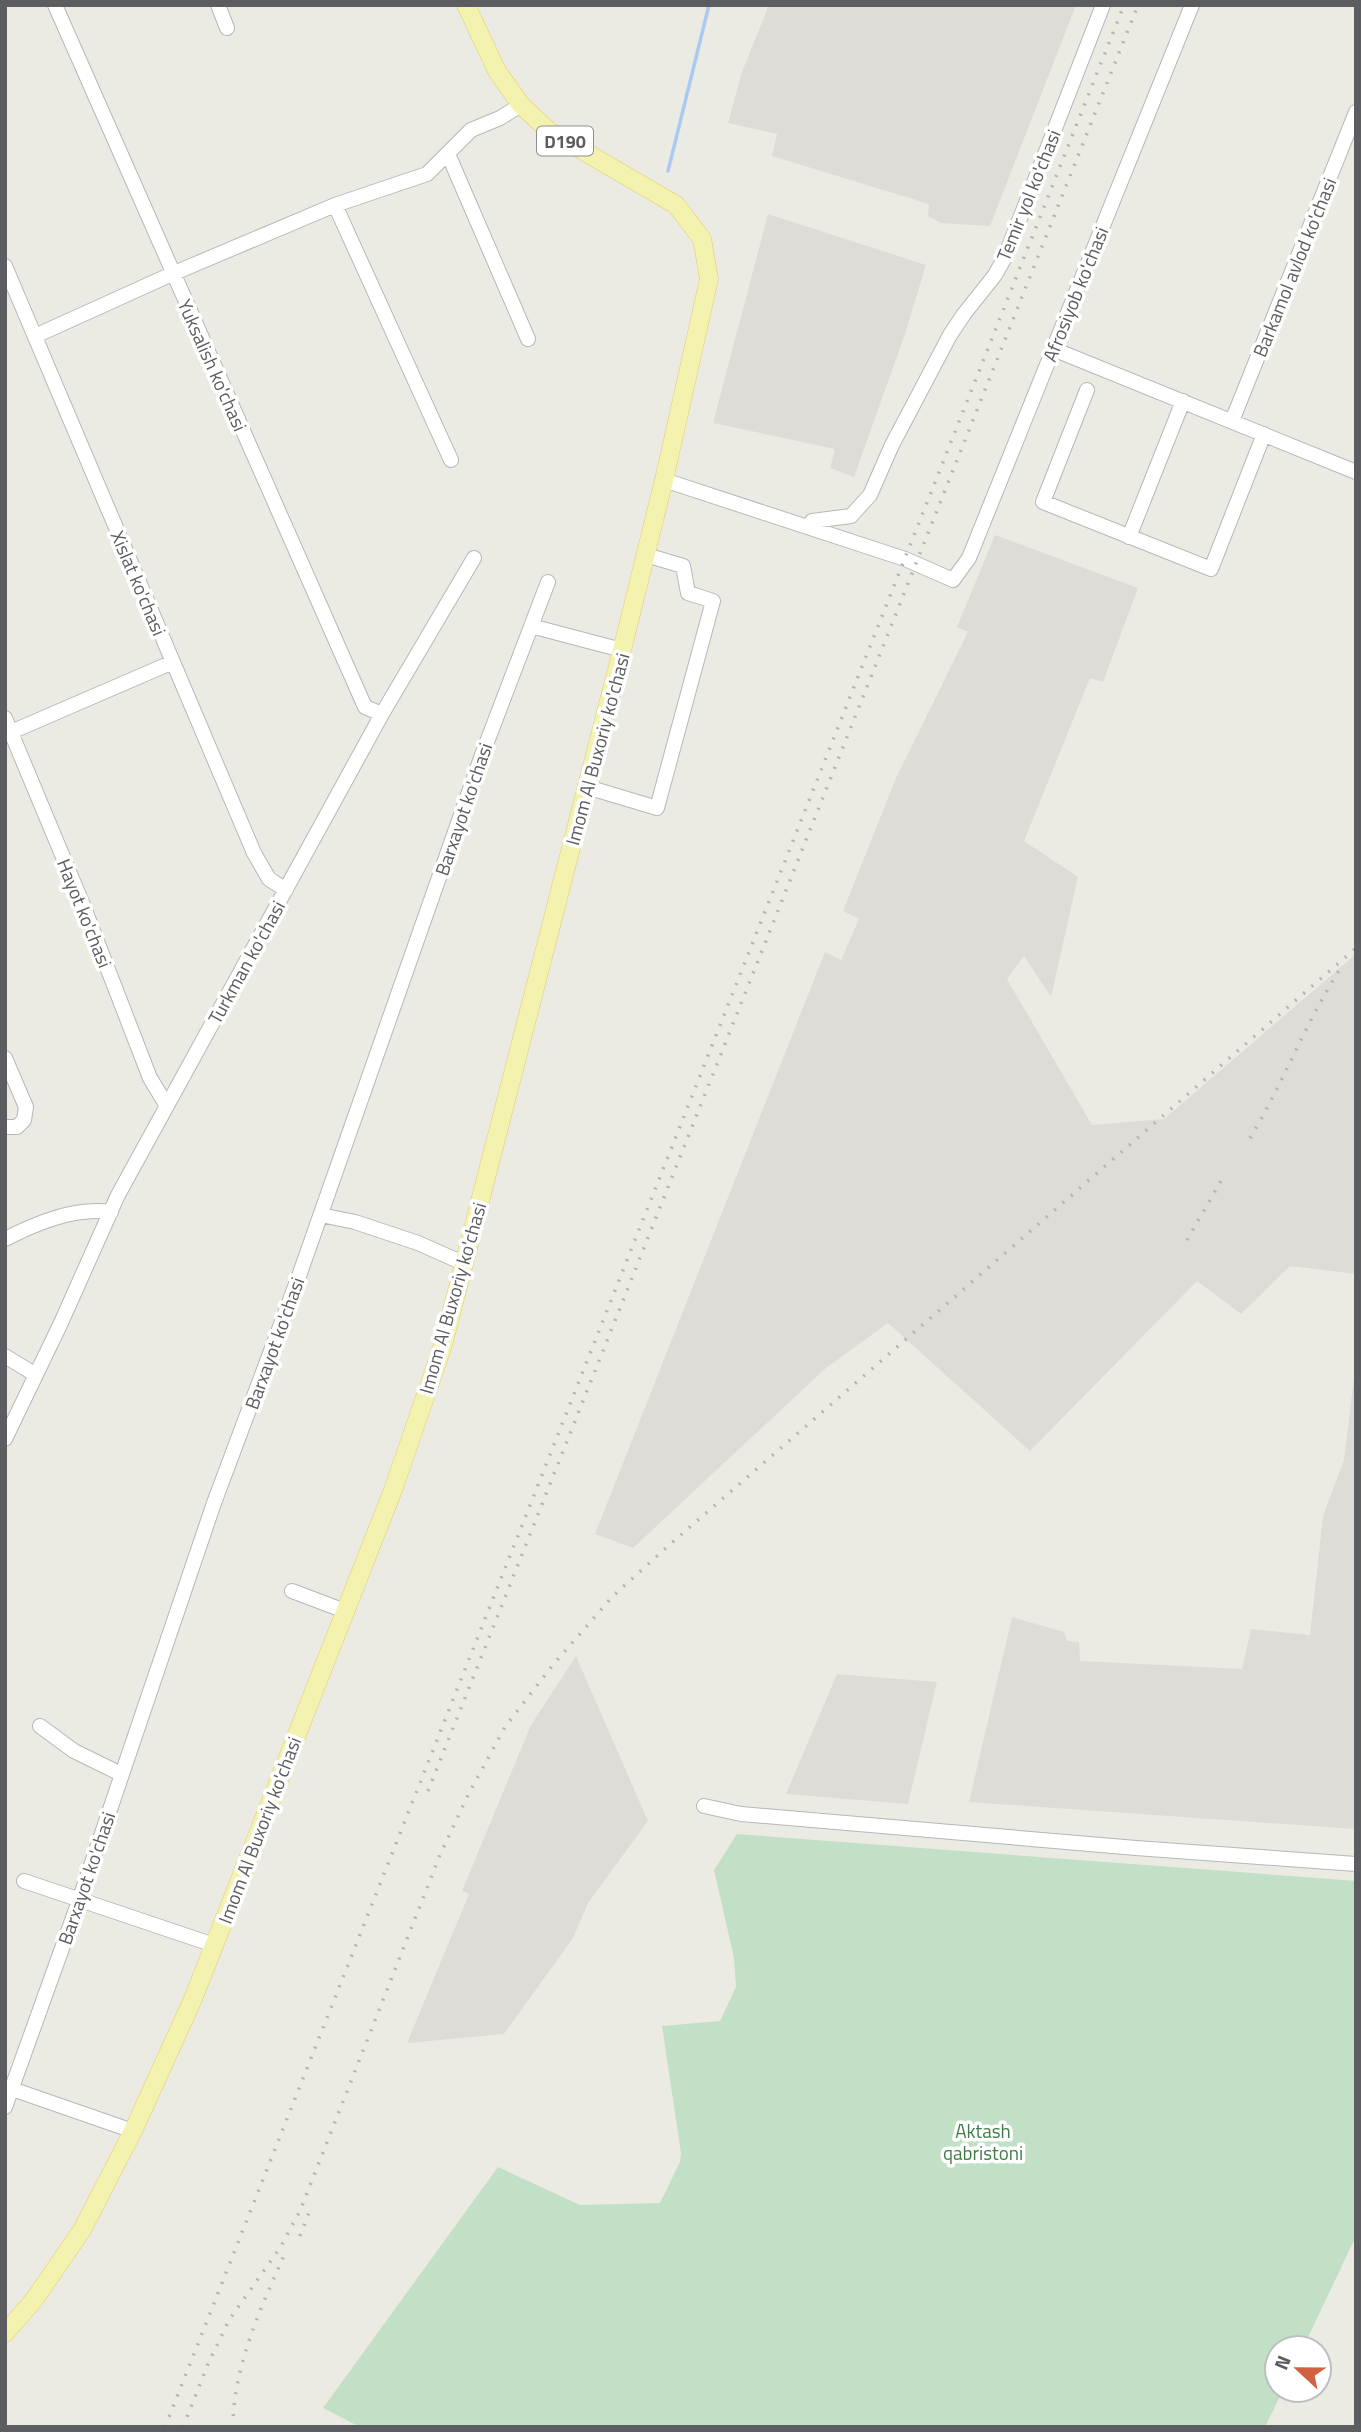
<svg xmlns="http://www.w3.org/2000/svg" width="1361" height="2432" font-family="'Titillium Web',sans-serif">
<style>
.industrial{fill:#dddcd7}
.green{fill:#c2e0c6}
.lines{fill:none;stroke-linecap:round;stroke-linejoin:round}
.stream{stroke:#aacaf4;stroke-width:3.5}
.minor-casing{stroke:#b5b7bb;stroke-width:16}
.major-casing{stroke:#dfcd68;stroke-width:19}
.minor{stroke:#fff;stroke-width:14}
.major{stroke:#f4f2af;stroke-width:18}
.rail{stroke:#b3b4b4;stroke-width:3.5;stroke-dasharray:2 9;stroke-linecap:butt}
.labels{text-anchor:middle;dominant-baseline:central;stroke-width:7;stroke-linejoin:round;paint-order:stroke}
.shield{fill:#fff;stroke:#8c8e90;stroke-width:2}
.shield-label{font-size:18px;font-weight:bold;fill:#5b5d61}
.street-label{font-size:19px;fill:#5b5d61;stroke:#fff}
.park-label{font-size:19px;fill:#3e7d49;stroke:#fff}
</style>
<rect width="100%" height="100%" fill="#ecebe3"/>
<path class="industrial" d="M769,5H1076L990,226L941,223L928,216L929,204L772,156L777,134L728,123L742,72Z
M768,214L926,265L905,334L854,477L830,468L835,449L713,423Z
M995,535L1138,588L1103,682L1090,678L1024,841L1078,877L1051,997L1024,956L1007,979L1092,1125L1164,1119L1356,954V1274L1290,1266L1241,1314L1197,1281L1030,1451L888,1323L826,1368L633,1548L595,1534L825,952L841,960L859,919L843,911L896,778L968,632L957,627Z
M1356,1361V1829L969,1802L1012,1617L1064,1632L1067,1641L1079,1642L1080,1661L1242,1669L1251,1629L1310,1635L1323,1516L1344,1460Z
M576,1656L648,1821L588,1903L573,1938L504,2034L407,2043L469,1894L462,1891L531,1725Z
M837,1674L937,1682L908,1804L786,1794Z"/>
<path class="green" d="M737,1834L1356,1881V2236L1303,2348H1277V2390H1283L1265,2427H360L323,2408L498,2167L580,2205L660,2203L680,2162L681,2153L662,2026L720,2021L736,1987L734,1958L714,1870Z"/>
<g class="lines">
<path class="stream" d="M668,171L709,5"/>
<defs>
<path id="minor" d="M55,5L365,707L382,714
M218,5L227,28
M448,154L528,339
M335,205L451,460
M5,266L254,853L269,879L286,890
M35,336L172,274L335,205L427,174L471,130L500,118L521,105
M1053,349L1356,472
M1087,390L1043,502L1211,569L1264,434
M1232,421L1356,112
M664,480L905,559L953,580L969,558L1192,5
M809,526L812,521L851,516L870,495L892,445L950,335L964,314L995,275L1005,257L1103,5
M1129,537L1183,401
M531,626L622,650
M5,718L83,905L150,1078L167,1106
M11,732L173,662
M587,787L657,808L713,601L688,593L683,566L646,555
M5,1058L26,1107L24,1120L17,1127H5
M321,1215L355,1222L418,1243L463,1263
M5,1239C37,1223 74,1207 111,1212
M5,1356L36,1375
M5,1439L60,1325L118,1195L382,714L474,558
M292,1591L345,1611
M40,1726L74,1751L121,1774
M704,1806L741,1814L1136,1848L1356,1864
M24,1881L214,1945
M12,2089L133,2131
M5,2107L79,1901L214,1503L299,1276L482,755L548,582"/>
<path id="major" d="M5,2333L34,2300L82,2230L133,2131L193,1999L393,1490L443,1345L622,650L664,480L709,279L702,239L676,205L549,131L521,105L497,71L466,5"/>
</defs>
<use href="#minor" class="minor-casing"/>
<use href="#major" class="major-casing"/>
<use href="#minor" class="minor"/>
<use href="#major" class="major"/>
<path class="rail" d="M1250,1138C1284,1082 1306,1021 1342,966
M1187,1240L1221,1181
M428,1791L1138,5
M300,2236L310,2210
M165,2427L1124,5
M183,2427L208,2364L229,2320L280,2248L300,2211L440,1855L468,1795L505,1727L552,1666L613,1596L667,1547L1356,948
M233,2427C233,2366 262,2305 286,2251"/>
</g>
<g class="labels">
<rect class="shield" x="537" y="126.5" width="56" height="29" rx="5"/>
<g class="shield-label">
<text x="565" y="141">D190</text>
</g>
<g class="street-label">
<text transform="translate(1028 195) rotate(-68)">Temir yol ko'chasi</text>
<text transform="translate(1294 267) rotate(-68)">Barkamol avlod ko'chasi</text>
<text transform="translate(1075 294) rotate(-68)">Afrosiyob ko'chasi</text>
<text transform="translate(213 365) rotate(66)">Yuksalish ko'chasi</text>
<text transform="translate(139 583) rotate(67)">Xislat ko'chasi</text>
<text transform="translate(597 749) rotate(-75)">Imom Al Buxoriy ko'chasi</text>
<text transform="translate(463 809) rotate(-71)">Barxayot ko'chasi</text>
<text transform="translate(85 913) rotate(68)">Hayot ko'chasi</text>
<text transform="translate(246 962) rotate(-61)">Turkman ko'chasi</text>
<text transform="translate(452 1298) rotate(-74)">Imom Al Buxoriy ko'chasi</text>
<text transform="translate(274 1343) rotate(-70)">Barxayot ko'chasi</text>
<text transform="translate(259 1830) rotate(-69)">Imom Al Buxoriy ko'chasi</text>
<text transform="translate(86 1878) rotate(-71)">Barxayot ko'chasi</text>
</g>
<g class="park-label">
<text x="983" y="2130">Aktash<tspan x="983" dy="22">qabristoni</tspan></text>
</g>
</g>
<rect width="1361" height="2432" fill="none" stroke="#5b5d61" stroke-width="14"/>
<g transform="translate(1298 2369) rotate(292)"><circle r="33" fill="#ffffff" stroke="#bdbec0" stroke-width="2"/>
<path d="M0-5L12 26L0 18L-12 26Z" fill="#d36041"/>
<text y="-10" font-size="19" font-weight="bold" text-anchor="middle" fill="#5b5d61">N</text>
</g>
</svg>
